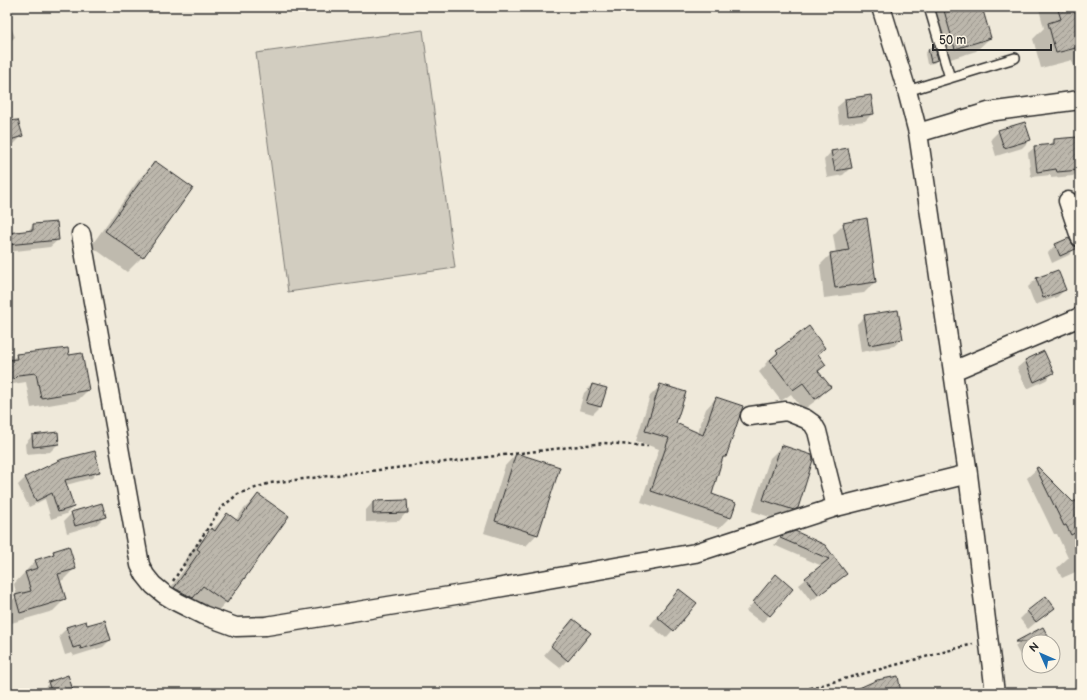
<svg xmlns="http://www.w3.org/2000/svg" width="1087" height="700" font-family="'Balsamiq Sans',sans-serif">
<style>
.pitch{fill:#d2cdc0;stroke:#7e7c76}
.shadow{fill:#0003}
.building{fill:url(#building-hatch);stroke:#2b2b2b}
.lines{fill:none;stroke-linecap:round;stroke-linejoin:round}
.service-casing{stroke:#2b2b2b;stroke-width:12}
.minor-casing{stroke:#2b2b2b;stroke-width:21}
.path{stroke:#2b2b2b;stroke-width:2.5;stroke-dasharray:3 3;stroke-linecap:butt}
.service{stroke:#fcf5e5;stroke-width:9}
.minor{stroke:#fcf5e5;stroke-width:18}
</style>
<defs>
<pattern id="building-hatch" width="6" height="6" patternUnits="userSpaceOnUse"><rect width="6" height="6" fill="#bcb7ac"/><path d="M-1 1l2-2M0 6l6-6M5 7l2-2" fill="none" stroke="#99958c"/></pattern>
</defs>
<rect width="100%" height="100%" fill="#efe9da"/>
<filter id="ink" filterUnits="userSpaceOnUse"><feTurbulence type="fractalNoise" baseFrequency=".025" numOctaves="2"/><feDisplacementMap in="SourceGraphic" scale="8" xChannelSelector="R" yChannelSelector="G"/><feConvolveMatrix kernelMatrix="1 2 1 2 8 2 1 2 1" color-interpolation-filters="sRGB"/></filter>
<g filter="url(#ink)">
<path class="pitch" d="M423,30L455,268L288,292L256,53Z"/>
<path class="shadow" d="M925,7H989L982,9L990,38L976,51L941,62Z
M1041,7H1080V70L1075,71L1072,60L1041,68L1033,39L1044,28L1039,9Z
M10,25L15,37L7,44V26Z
M928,50L937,59L934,63L927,64L925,54Z
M845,100L873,113L865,121L839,124L837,107Z
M7,122L22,136L14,144L7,146Z
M999,131L1030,140L1022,148L996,156L991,139Z
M1080,138V155H1078L1079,170L1073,176L1051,178V175L1031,177L1028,153L1035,147L1049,146L1054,140Z
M831,152L851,167L843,175L827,178L824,160Z
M155,162L142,257L127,272L91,246L140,178Z
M844,224L875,282L864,293L824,298L820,265L831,254L836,253L833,235Z
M33,225L58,240L50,247L7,252V234L27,232Z
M1069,239L1072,245L1076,247L1069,255L1052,263L1048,253L1055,245Z
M1058,271L1065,290L1057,297L1035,305L1028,287L1036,279Z
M865,316L902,339L894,346L861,352L857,324Z
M809,328L817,355L825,365L818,372L829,387L818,399L803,410L791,394L781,401L759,372L766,365L765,364L777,352Z
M1044,352L1053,373L1046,380L1027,389L1017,368L1025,361Z
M17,355L68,356L88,390L78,400L31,408L26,382L7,385V361L11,360Z
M592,385L601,406L593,414L579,410L584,393Z
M661,385L675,423L697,434L706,409L716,398L725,457L721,460L710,495L730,517L719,528L641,502L659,449L636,441L650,396Z
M32,436L58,444L50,452L26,454L25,444Z
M782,446L797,508L785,520L782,521L752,511L770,458Z
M516,454L537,534L526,546L484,533L505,466Z
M62,460L98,471L92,478L66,485L73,507L66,514L51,519L45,499L29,507L18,485L25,478Z
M1038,468L1073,503L1080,500V570L1062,578L1057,568L1068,558L1057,534H1054L1027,478Z
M258,495L226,602L211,618L189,602L177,613L159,603L186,567L182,564L196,545L227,515L235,521L243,510Z
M373,502L406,513L399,521L366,522V510Z
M72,513L105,516L97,524L67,533L64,521Z
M781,537L825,545L846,574L839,580L811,601L799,585L822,566L774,545Z
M54,552L75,568L63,580L60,581L65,599L53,611L8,624L7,619V605L17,596L14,584L36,560L50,556Z
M776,576L792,589L762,623L746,611Z
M672,598L695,604L666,638L650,625Z
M1054,607L1028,629L1020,619L1028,611Z
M574,620L567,660L560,668L544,655Z
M67,628L110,640L103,647L74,656L72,653L65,655L59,636Z
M1023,639L1045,642H1029V653L1021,657L1015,646Z
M49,683L73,693H42L41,691Z
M126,690L127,693H119Z"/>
<path class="building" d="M943,7H982L991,38L955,49Z
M1057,7H1080V47L1056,53L1048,23L1061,19Z
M935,47L938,60L931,62L928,49Z
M871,95L874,114L847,117L845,99Z
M18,120L23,136L7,141V121Z
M1025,122L1031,140L1004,148L998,130Z
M1077,137L1080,170L1057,172L1056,169L1037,172L1034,146L1054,144V139Z
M848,148L852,168L835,171L831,151Z
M155,161L193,188L143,258L105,231Z
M867,218L876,282L835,288L830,253L849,250L843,223Z
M57,222L59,240L7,245V233L33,230V224Z
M1069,238L1073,245L1078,248L1060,256L1055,244Z
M1058,270L1066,290L1043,298L1036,278Z
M898,310L903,339L869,345L864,315Z
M809,326L825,348L818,354L826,365L818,371L831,387L815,399L803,383L793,390L770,360L778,353L776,351Z
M68,348L69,355L82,353L89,390L41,398L36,373L18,375L7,386V360L17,359L16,354Z
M1044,351L1054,373L1034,382L1025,360Z
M592,384L607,388L601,407L586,403Z
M660,384L686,392L676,423L703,435L716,397L743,406L726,457H723L712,494L736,503L731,518L651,491L669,438L645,431Z
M58,432L59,444L33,447L32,435Z
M781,445L812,455L813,460L798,508L794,510L763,500Z
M95,451L100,472L65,480L74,507L58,512L52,493L36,501L25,477L62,459Z
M516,453L560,467L538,535L495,521Z
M1038,467L1073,502L1080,499V530L1071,535L1066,525L1064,526L1036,468Z
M258,494L289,516L227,603L203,586L193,598L174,588L200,551L197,549L211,528L215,531L227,513L238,521Z
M407,500L408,513L373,514V501Z
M102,503L106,517L75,526L71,512Z
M795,531L825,545L847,574L819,595L805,578L829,559L780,538L781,536Z
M69,546L76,569L58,574L66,599L20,613L15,595L31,591L25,572L38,568L35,560L54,554L53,551Z
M776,574L793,589L770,616L753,602Z
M679,589L697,603L674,631L657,617Z
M1046,596L1055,608L1036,622L1027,611Z
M573,619L591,633L568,661L551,646Z
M105,620L111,640L81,649L80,646L73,648L66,627L86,621L87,625Z
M1043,627L1051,642H1015Z
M68,675L74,693H52L48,682Z
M898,676L901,693H848L877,680Z"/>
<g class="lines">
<defs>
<path id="service" d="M929,7L950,78
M907,91L1015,58"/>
<path id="minor" d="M881,7L907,91L918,133L968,474L995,693
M918,133L988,112L1080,100
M1068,201L1080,237
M81,234L140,565L145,575L153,585L164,594L177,602L203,615L236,627L266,626L474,592L695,553L836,507L968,474
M953,371L1080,317
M750,416L786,411L806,419L813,424L817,431L836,507"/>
</defs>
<use href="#service" class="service-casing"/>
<use href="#minor" class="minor-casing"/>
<path class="path" d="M173,581L221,508L238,494L270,483L604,443L648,446
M792,693L973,644"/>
<use href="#service" class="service"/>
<use href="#minor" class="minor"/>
</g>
</g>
<rect width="1087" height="700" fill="none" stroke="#fcf5e5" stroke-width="24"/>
<rect x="12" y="12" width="1063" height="676" fill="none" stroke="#2b2b2b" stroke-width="1.5" filter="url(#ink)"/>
<g transform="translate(1041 654) rotate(315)"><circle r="19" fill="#fcf5e5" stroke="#a8a49b"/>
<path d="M0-3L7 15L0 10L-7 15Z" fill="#1f6fb2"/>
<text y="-6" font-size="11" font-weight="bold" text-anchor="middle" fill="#2b2b2b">N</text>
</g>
<path d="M933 44v6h118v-6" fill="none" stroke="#2b2b2b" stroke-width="2"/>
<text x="939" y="44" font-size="12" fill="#2b2b2b" stroke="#fcf5e5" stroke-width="3" paint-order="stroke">50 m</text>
</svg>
